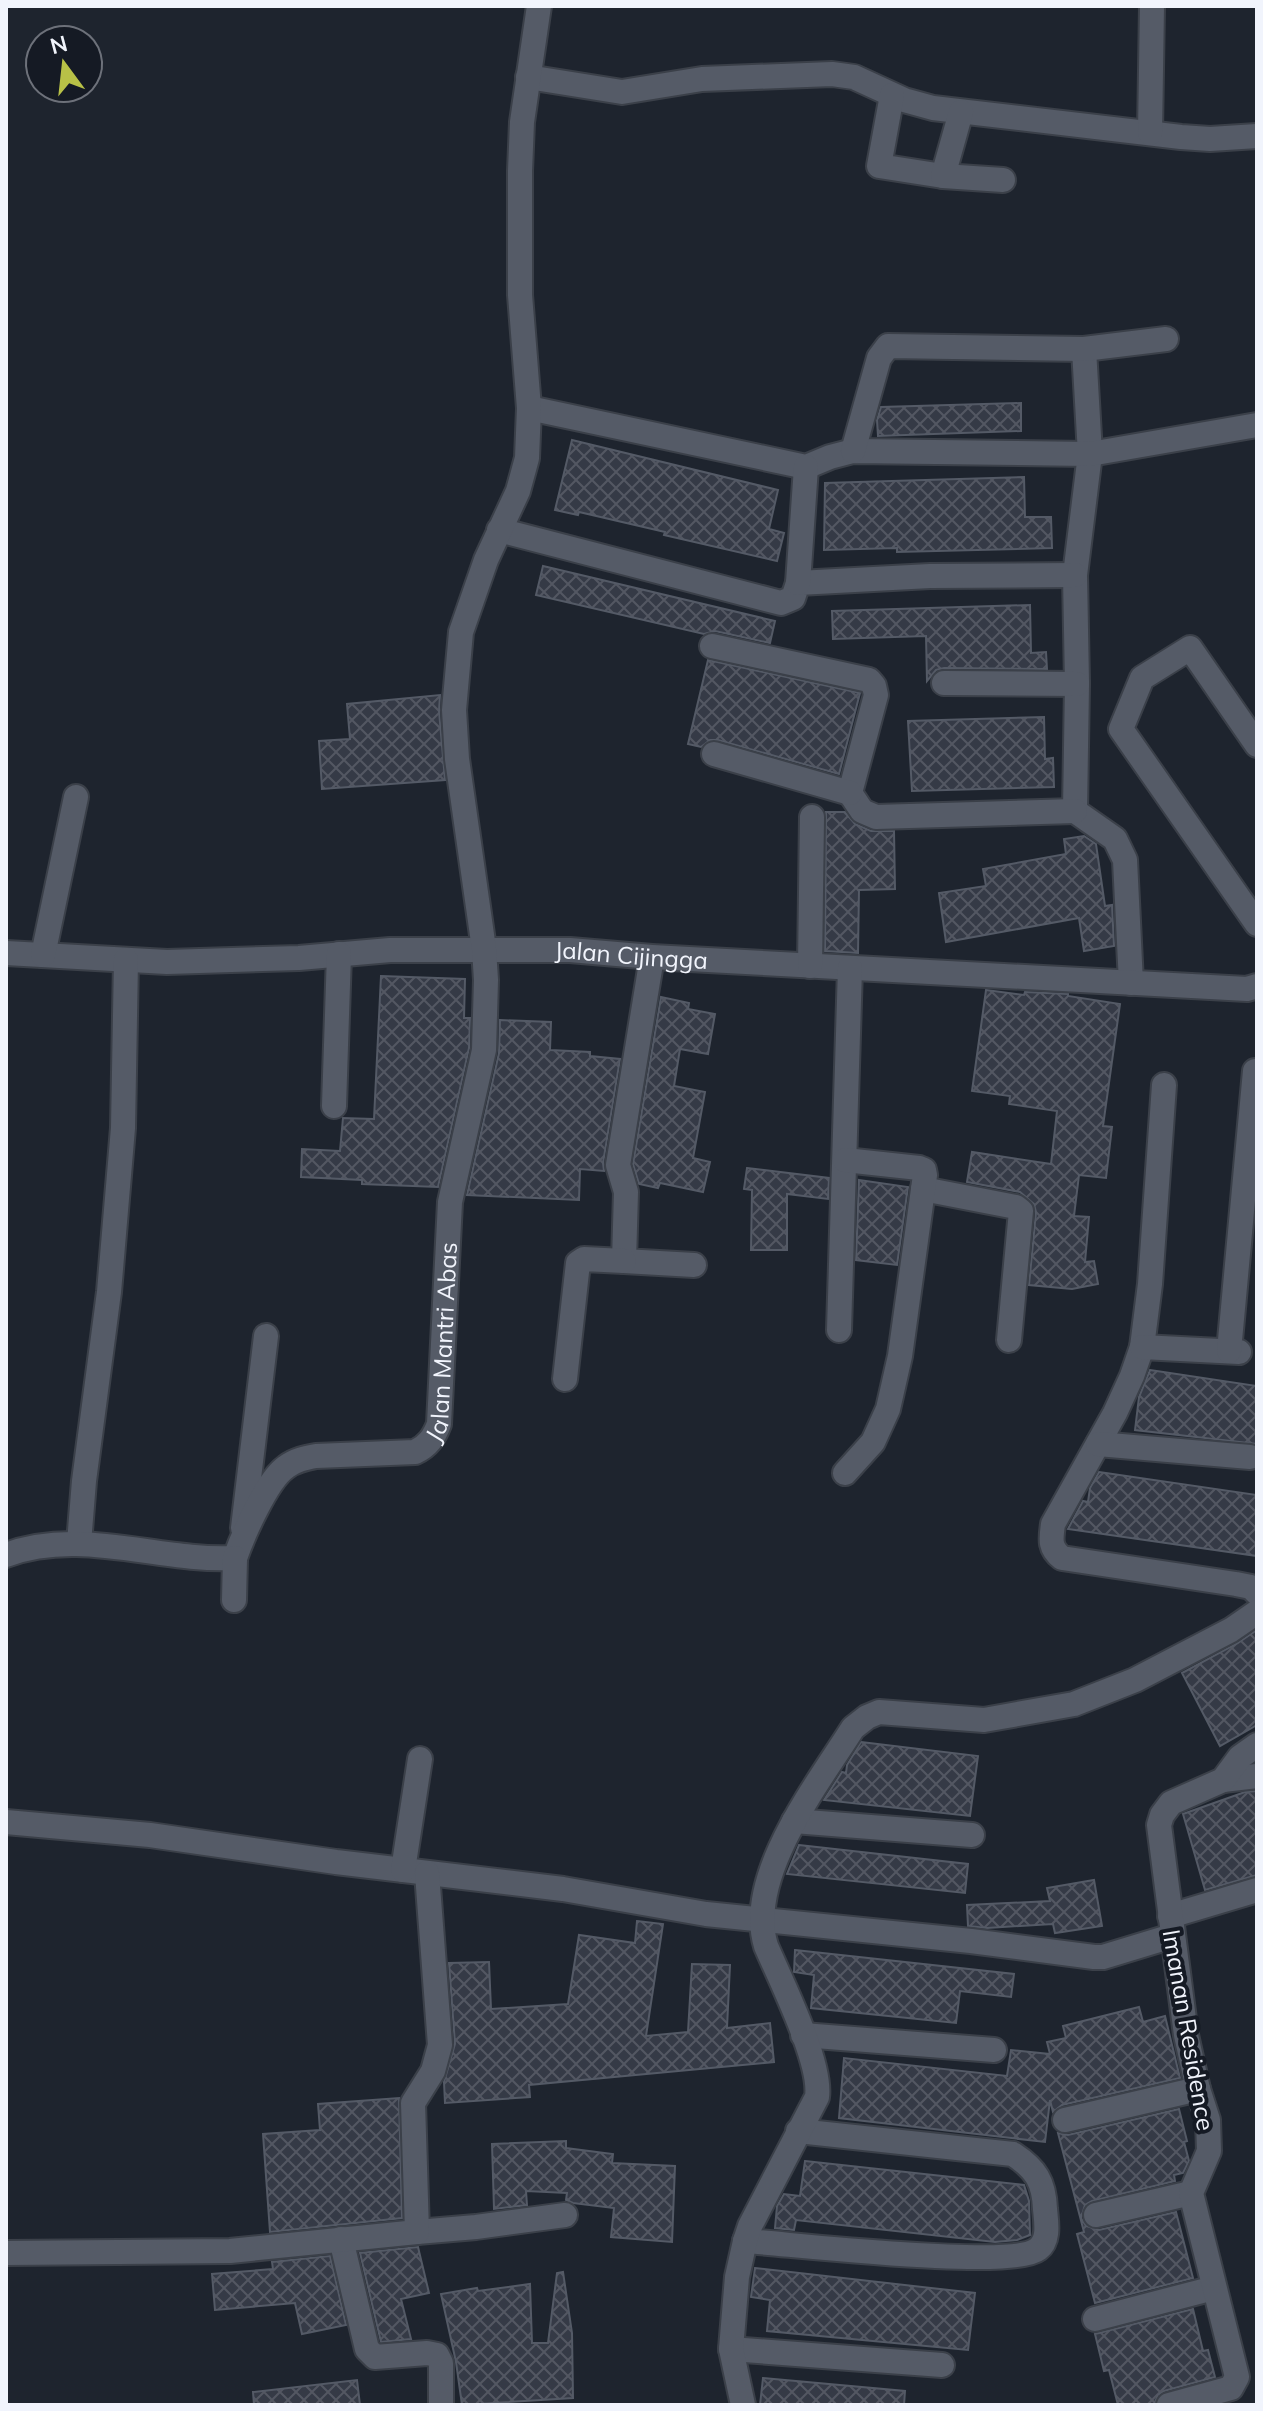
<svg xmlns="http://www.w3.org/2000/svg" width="1263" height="2411" font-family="Mulish,sans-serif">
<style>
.building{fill:url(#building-cross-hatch);stroke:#545a66;stroke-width:2}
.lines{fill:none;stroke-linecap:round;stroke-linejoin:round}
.minor-casing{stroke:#3b4049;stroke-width:28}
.minor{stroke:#555b67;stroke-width:24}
.labels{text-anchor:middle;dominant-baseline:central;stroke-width:8;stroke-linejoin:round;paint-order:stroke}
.street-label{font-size:24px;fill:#f1f4fc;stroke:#151a24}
</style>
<defs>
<pattern id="building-cross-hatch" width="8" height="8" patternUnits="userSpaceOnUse" patternTransform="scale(2)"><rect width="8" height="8" fill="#353a46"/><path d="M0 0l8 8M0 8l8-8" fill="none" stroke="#535762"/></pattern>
</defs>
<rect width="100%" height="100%" fill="#1e242e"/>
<path class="building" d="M1021,403V431L878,436L877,420L881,407Z
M572,440L778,490L769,529L784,533L777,561L664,535L665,532L579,512L578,515L555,510Z
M1024,477L1025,517H1051L1052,548L897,552V548L824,550L825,483Z
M543,566L775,621L770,643L715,631L704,634L536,595Z
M1030,605L1031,653L1046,652L1047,669L944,668L936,670L927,681L926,636L833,639L832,611Z
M708,660L860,693L839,774L718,740H710L701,747L688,744Z
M440,695L439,711L445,780L322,789L319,741L350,739L347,704Z
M1044,717L1045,759L1053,758L1054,787L912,791L908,721Z
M826,812H845L855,824L871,831H894L895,889L859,890L858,953L825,951Z
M1084,836L1096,844L1105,906L1112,905L1114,946L1084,951L1079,918L946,942L939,893L986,886L983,869L1066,854L1064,839Z
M381,976L465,979L464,1018H470L469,1048L438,1187L362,1184V1180L301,1177L302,1149L340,1151L343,1118L374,1119Z
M986,990L1024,995L1025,992L1068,994V996L1120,1004L1103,1126L1112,1127L1106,1178L1079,1175L1074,1216L1089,1217L1085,1262L1094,1261L1098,1284L1072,1289L1029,1285L1036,1212L1034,1204L1020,1192L967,1182L972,1152L1051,1164L1057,1111L1009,1104L1010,1096L972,1091Z
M661,997L689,1003L688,1009L715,1014L708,1054L680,1049L674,1086L705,1092L693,1158L710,1162L703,1192L660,1183L658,1188L639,1184L633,1164Z
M500,1020L551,1022L550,1050L590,1052V1056L620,1059L603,1163L604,1171L580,1169L579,1200L467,1195L499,1053Z
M747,1168L829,1178L828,1199L787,1194V1250H751L752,1190L744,1189Z
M859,1180L908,1187L897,1265L856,1260Z
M1150,1370L1257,1386V1444L1135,1430L1139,1397Z
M1099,1472L1257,1495V1556L1068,1529L1083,1501L1088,1502L1090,1488Z
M1257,1630V1725L1220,1746L1182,1673L1238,1643Z
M861,1742L978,1756L970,1816L824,1800L842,1772L846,1773L847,1765Z
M1257,1791V1875L1205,1890L1183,1814L1245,1792Z
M799,1845L968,1864L965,1893L787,1874Z
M1094,1880L1102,1926L1055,1933L1053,1924L987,1928L968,1926L967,1905L1050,1901L1047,1888Z
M637,1921L663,1924L646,2036L688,2032L692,1964L730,1965L727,2028L770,2023L774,2062L529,2085L530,2097L445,2103L444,2082L455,2044L449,1963L489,1962L491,2009L568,2004L579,1935L635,1943Z
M795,1950L1014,1974L1011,1997L960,1991L956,2023L811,2008L814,1975L794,1972Z
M1139,2007L1143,2022L1165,2016L1180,2078L1062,2105L1053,2112L1050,2100L1045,2142L839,2118L844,2058L1007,2076L1011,2050L1050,2054L1047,2042L1066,2038L1063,2026Z
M399,2098L402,2218L270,2232L263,2134L320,2130L318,2104Z
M1179,2109L1187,2141L1184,2142L1189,2161L1183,2173L1174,2175L1175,2181L1092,2201L1085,2205L1081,2218L1086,2226L1099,2230L1176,2212L1193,2278L1095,2303L1077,2234L1084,2232L1058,2133L1068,2135Z
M566,2141V2148L613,2154L612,2163L675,2166L672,2242L611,2237L614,2208L573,2203L566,2200L567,2193L526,2191L527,2205L494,2209L492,2144Z
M805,2161L1024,2185L1029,2201L1030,2235L1017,2240L995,2242L796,2220L794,2230L775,2228L777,2206L784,2194L800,2196Z
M418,2247L429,2293L401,2299L411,2339L381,2342L360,2253Z
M330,2256L346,2325L302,2334L295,2303L215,2310L212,2274L273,2269L272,2262Z
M755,2268L975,2293L968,2350L767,2331L770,2300L751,2297Z
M563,2272L572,2333L573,2398L462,2405L456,2362L441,2294L477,2288L478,2291L530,2284L532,2343H548L557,2273Z
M1193,2309L1203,2351L1208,2350L1215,2377L1164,2391L1158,2395L1154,2405H1118L1109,2370L1104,2371L1095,2334Z
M763,2378L905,2391L904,2405H760Z
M357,2380L360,2405H254L253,2392Z"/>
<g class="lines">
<defs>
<g id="minor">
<path d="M528,77L622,92L702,79L832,74L854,77L904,100L933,108L1181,137L1210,139L1257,136"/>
<path d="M892,95L879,166L943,176"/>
<path d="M961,112L943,176L1003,180"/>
<path d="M1150,133L1152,6"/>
<path d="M1084,349L1090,454L1075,575L1077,684L1075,811L1115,839L1125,860L1131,983"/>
<path d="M529,408L806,467L830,457L853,451L1090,454L1257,425"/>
<path d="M853,451L879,358L888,346L1084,349L1166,339"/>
<path d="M499,530L781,603L793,598L798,583L930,576L1075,575"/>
<path d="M798,583L806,467"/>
<path d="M712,646L869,680L874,686L876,695L850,793L862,811L876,817L1075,811"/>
<path d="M944,683L1077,684"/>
<path d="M1257,745L1190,648L1142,678L1121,729L1257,924"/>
<path d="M714,754L850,793"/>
<path id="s1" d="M6,953L167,962L299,958L390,950H570L652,957L1247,989L1257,986"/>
<path d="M43,955L76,797"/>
<path d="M652,957L618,1165L626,1192L624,1261L694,1265"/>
<path d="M810,966L812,817"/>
<path d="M1164,1085L1150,1284L1142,1347L1132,1376L1115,1413L1053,1524C1051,1539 1049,1548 1062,1558L1236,1584L1251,1587L1257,1593"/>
<path d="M334,1106L339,954"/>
<path d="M923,1189L1016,1207L1021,1211L1009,1340"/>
<path d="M839,1330L850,968"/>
<path d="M1142,1347L1239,1352"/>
<path d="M1229,1351L1255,1071"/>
<path d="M565,1379L578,1263L584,1259L624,1261"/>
<path d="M1098,1444L1250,1457"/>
<path d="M845,1473L873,1442L888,1409L900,1356L925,1175L924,1170L919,1168L845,1160"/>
<path d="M243,1528L266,1336"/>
<path d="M79,1543L84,1481L109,1292L123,1128L126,960"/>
<path id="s2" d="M6,1555C81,1527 159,1562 235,1558C243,1535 267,1480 286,1467C295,1460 305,1458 316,1456L415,1452C428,1446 434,1437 439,1424L450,1202L484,1050L486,980L484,949L457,759L454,710L461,632L486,560L518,491L527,458L529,408L520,295V171L522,122L539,6"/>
<path d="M234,1600L235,1558"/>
<path d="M1223,1780L1257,1776"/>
<path d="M794,1821L972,1835"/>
<path d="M6,1822L150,1835L336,1862L563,1889L706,1914L971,1941L1094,1957H1103L1172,1936"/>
<path d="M403,1870L420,1759"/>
<path d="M1170,1916L1257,1890"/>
<path d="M803,2035L994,2050"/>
<path d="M1065,2120L1198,2089"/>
<path d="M1096,2215L1191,2193"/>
<path d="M417,2232L476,2227L565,2215"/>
<path d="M341,2239L367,2349L375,2357L427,2353L437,2355L441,2363V2405"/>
<path d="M745,2241C792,2244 1011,2270 1038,2249C1050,2240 1046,2221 1045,2209C1044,2182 1036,2169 1013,2154L798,2131"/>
<path d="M6,2253L230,2251L417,2232L413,2103L433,2071L440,2045L427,1873"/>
<path d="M1095,2319L1214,2288"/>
<path d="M731,2349L942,2365"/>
<path d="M743,2405L731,2349L737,2277L745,2241L750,2226L817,2097C822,2063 781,1981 766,1946C745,1877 817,1785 853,1728L867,1717L879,1712L984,1720L1074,1704L1135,1680L1231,1630L1257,1612"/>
<path d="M1169,2405L1231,2388L1237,2377L1191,2193L1209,2151L1208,2120L1198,2089L1186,2035L1159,1825L1162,1815L1171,1803L1223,1780L1240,1757L1257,1745"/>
</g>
</defs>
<use href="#minor" class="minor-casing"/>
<use href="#minor" class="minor"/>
</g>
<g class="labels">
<g class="street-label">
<text stroke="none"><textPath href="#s1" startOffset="626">Jalan Cijingga</textPath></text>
<text stroke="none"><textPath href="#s2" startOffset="588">Jalan Mantri Abas</textPath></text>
<text transform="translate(1189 2030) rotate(80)">Imanan Residence</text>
</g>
</g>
<rect width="1263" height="2411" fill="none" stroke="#f1f4fc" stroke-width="16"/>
<g transform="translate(64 64) rotate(345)"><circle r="38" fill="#151a24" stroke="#6d717a" stroke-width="2"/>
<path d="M0-6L14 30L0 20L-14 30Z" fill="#b8c147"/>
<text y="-12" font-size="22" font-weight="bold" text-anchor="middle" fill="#f1f4fc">N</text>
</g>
</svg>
